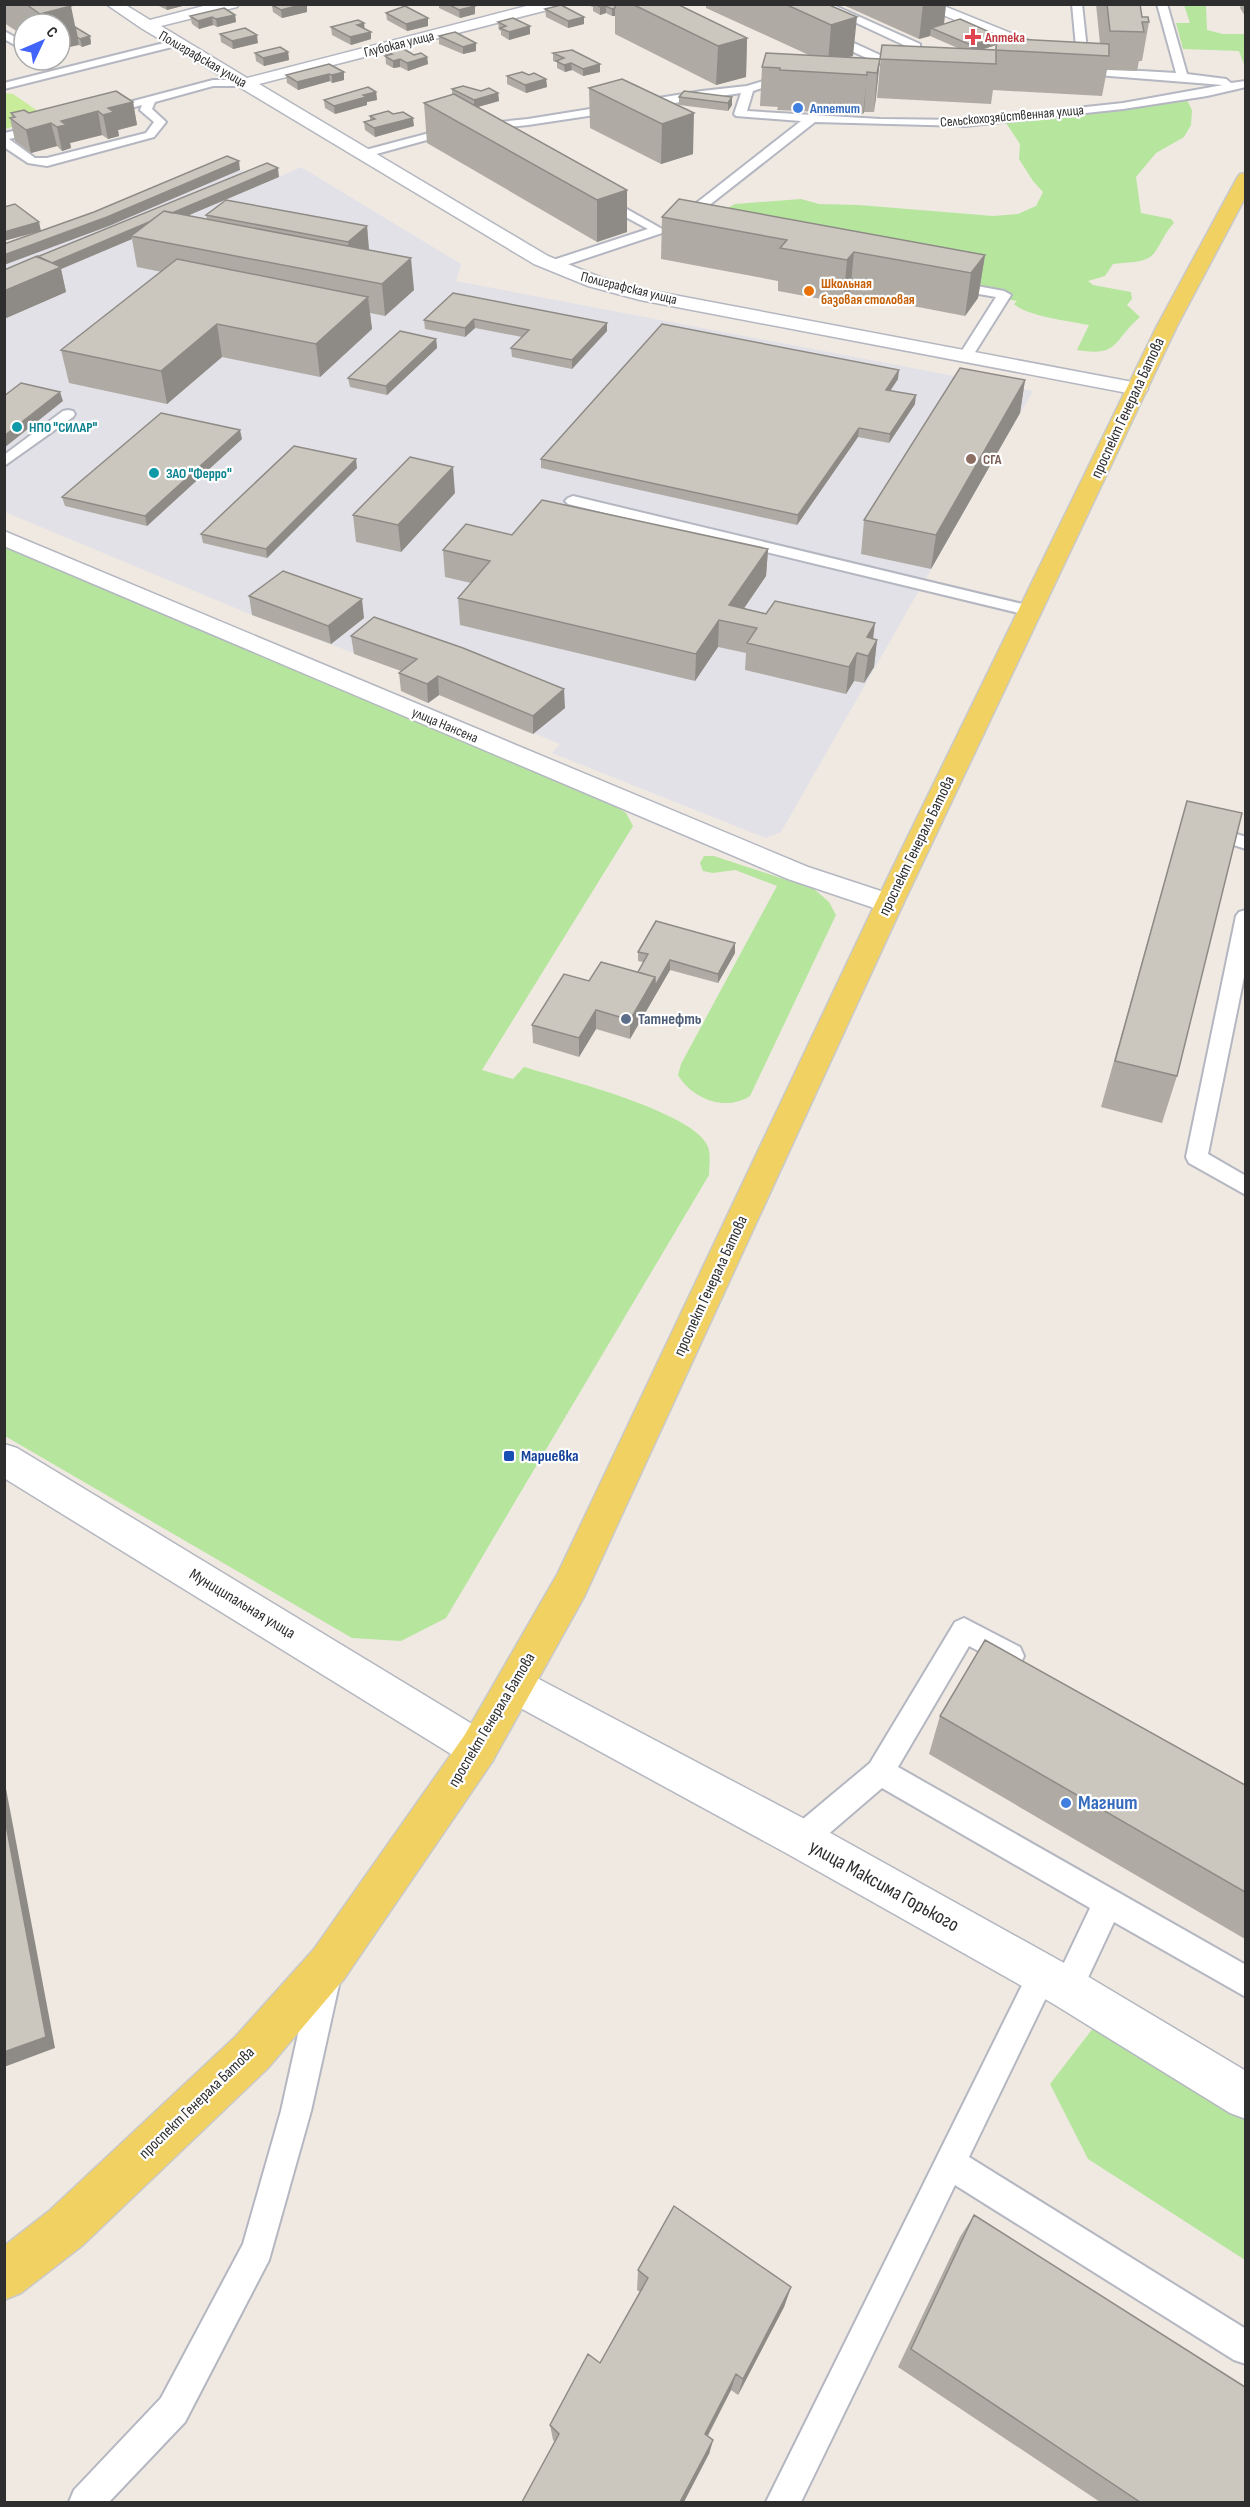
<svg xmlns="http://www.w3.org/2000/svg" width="1250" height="2507" font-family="'Sofia Sans Condensed',sans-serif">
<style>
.industrial{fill:#e3e1e8}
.green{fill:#b6e59e}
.pitch{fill:#c9ec9a}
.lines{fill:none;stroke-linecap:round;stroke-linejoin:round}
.service-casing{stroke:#b4b7c1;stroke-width:4}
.minor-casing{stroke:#b4b7c1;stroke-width:3}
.primary-casing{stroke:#c9c9c9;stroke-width:3}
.service{fill:#fff;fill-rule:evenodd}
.minor{fill:#fff;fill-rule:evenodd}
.primary{fill:#f2d163;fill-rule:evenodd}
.wall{fill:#afaba4;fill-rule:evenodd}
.shaded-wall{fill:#8e8b86}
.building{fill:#cbc7bf;stroke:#8e8b86;stroke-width:1.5}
.health-dot{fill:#e0444e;stroke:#fff;stroke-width:2}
.shop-dot{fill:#3f7fe0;stroke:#fff;stroke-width:2}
.food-dot{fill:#e8710a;stroke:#fff;stroke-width:2}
.culture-dot{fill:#0f9aa8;stroke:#fff;stroke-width:2}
.education-dot{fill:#8d6e63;stroke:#fff;stroke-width:2}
.service-dot{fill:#5c6f8a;stroke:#fff;stroke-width:2}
.transit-dot{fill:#1a4fb4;stroke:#fff;stroke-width:2}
.labels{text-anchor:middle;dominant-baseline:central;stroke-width:4.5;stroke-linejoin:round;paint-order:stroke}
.far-health-label{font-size:14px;font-weight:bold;fill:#be3a42;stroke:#fff;text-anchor:start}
.far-street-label{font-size:14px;fill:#2e2e2e;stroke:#fff}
.far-shop-label{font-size:14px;font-weight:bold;fill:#366cbe;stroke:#fff;text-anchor:start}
.far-food-label{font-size:14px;font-weight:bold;fill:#c56008;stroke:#fff;text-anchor:start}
.far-culture-label{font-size:14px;font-weight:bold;fill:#0d838f;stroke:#fff;text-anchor:start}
.far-education-label{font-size:14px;font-weight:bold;fill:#785e54;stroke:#fff;text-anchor:start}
.street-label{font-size:16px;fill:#2e2e2e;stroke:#fff}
.service-label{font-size:16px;font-weight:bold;fill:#4e5e75;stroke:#fff;text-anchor:start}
.transit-label{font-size:16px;font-weight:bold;fill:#164399;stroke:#fff;text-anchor:start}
.near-shop-label{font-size:20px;font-weight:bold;fill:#366cbe;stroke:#fff;text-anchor:start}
.near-street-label{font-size:20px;fill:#2e2e2e;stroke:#fff}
</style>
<rect width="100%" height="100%" fill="#efe9e1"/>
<path class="industrial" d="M229,165L245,172L259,167L279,177L301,167L461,264L456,281L1033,391L781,832L766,838L552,753L560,744L440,695L428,703L418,677L252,615L5,512V253Z"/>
<path class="green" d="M1184,5H1223V6H1206L1207,30L1223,34H1245V67L1239,51L1183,49L1176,23H1190Z
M1187,100L1192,110L1191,125L1184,137L1156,153L1136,177L1141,213L1171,219L1174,223C1165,232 1162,242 1155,252C1147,264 1126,262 1113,264L1105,276L1088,281L1093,285L1131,292L1132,299L1127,305L1140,317C1112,341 1120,357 1077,350L1089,325C1070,321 1027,316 1014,304L1017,301L677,236L735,204L801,199L819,204L859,205L993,216L1018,214L1036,206L1043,192L1033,181L1019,159L1020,144L1006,123Z
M5,543L602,798L626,813L633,826L482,1070L513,1079L524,1067C560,1078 696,1112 708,1147C711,1154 709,1167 709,1175L446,1618L401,1641L352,1638L5,1436Z
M704,856H714L814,889L829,902L836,915L750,1096C726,1112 692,1099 678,1075L681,1064L777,886L735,870L713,873L703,871L700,863Z
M1097,2023L1245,2113V2260L1088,2159L1050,2084Z"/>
<path class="pitch" d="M4,93L13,94L42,114L36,120L5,129Z"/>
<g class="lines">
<defs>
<path id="service" d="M816,4H831L920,44V48L887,58L913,65C897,78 843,46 824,37V33H832L880,55L906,46Z
M1072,4H1082L1089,68L1176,73L1157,4H1167L1187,74L1226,79L1231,83L1246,81V87L1207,96L1123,109L965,126L815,122L684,225L680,226L674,222L676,219L801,121L736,116L734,114L741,93L528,125L452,133L362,158L356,154L358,152L452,127L528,119L702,91L747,86L773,78L792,79L797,82L792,85L774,84L753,91L747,111L880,119L965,120L1123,103L1223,85L1072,73V69L1078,68Z
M4,31L24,42V50L4,39Z
M176,40L181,43L180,45L4,89V83Z
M213,80H245L250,83L245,86H213L155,102L152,109L166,122L154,137L47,166L28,163L4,147V133L42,125L48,128L46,130L9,139L35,158H47L146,133L154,122L140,110L142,105L103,115L97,112L99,110Z
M600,194L664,230L662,233L557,268H547L546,265L547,262L648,229L596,201L594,198Z
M949,281L1004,291L1011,295L972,357L965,361L958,357L996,297L944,288L943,285L944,282Z
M68,410L73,411L75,414L73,417L4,466V455L63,411Z
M573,496L1031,606L1039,611L1031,616L568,504L565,501L568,498Z
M1212,826L1246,837V849L1206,836L1203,832L1206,828Z
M1246,910V967L1208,1154L1246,1176V1195L1189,1163L1186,1157L1236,916L1239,912Z
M964,1618L1020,1647L1024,1656L1020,1665L1011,1668L969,1646L898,1767L1246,1965V1997L1114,1922L1078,1999L1067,2003L1056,1999L1052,1988L1090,1908L882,1788L811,1849L801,1853L791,1849L787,1839L791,1829L870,1763L955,1622Z
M1042,1960L1052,1965L1057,1975L969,2157L1246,2329V2364L1234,2360L955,2185L801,2502H766L1032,1965Z
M325,1965L335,1970L340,1980L311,2111L269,2260L185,2422L109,2502H69L74,2490L161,2398L243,2244L281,2111L310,1980L315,1970Z"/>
<path id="minor" d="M106,4H124L150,20L211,4H239L237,7L161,26L247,78L534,4H561L559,7L259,84L548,256L602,278L642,289L1138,383L1145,385L1148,389L1145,393L1138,395L640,300L588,286L534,264L141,28Z
M917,4H939L1060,53L1062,56L1060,59H1048Z
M4,531L808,867L899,897L903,904L899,911L889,913L788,879L4,546Z
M4,1444L17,1448L492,1736L498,1749L492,1762L478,1768L464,1762L4,1478Z
M516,1667L816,1825L1082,1973L1246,2071V2119L1230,2113L1052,2003L786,1853L502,1698L496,1685L502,1672Z"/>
<path id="primary" d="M1246,173V196L1177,326L903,904L584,1597L492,1762L344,1979L268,2068L83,2245L21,2293L4,2300V2246L49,2211L236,2036L314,1949L464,1736L558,1573L875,904L1157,326L1237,178L1240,174Z"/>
</defs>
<use href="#service" class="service-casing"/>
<use href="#minor" class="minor-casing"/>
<use href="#primary" class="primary-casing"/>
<use href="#service" class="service"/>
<use href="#minor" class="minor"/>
<use href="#primary" class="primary"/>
</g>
<path class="wall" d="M4,4H68L75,27L90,36L91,44L82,47L79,45L60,24H24V36L4,23Z
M159,4H190L167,10L159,6Z
M271,4H307V12L282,18L273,12L272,6Z
M439,4H473L475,6V14L460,18L439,8Z
M590,4H677L747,38L746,77L716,85L615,34V16H612L606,13L600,15L593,11V7L590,6Z
M706,4H827L853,56L848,57L880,59L874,112H864L863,114L777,110L778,107L760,106L762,67L811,56L706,8Z
M841,4H946L944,24L1001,37L1000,38L1100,44L1096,4H1140L1142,17L1149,22L1142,61H1139L1137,71L1107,70L1102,96L993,90L991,104L877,98L882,45L960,49L930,36L919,39ZM996,45L995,50H982Z
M1241,4H1245V16L1240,8Z
M545,9L584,24L568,28L546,17Z
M386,13L428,18V26L407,31L387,20Z
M235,15L236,22L217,27L213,25L199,29L192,24L190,16Z
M498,22L530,34L509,40L501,35V31L499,30Z
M331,27L365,29L371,39L351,45L332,35Z
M220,34L258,43L233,49L221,42Z
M439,36L476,43V51L463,54L439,44Z
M385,51L427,57L428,64L408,71L400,67L393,68L386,64Z
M288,52L289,60L264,66L256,61L255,53Z
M553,53L600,72L583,76L572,70L565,72L557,68V62L553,61Z
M329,64L344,80L332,83L330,81L298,90L287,83L286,75Z
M529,75L546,79L547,87L526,93L507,84V76Z
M622,79L693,154L661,164L590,128L589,88Z
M452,89L481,91L498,93L499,101L478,107L627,190V232L597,242L427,143L424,103L452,95Z
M376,92L377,100L367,102V105L335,114L325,108L324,100Z
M679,97H732V105L728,111L679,105Z
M133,102L137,125L118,130L119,136L108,139L102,135L70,143L71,148L62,151L57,146L31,153L15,141L10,118H12L11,113H29Z
M370,116L414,126L375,137L365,130L364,122L370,121Z
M279,177L187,216L207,219L206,215L367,226L369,250L414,290L385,316L370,313L372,329L320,377L222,357L167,404L69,383L61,350L162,272L137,267L132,239L61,269L66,292L4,319V270Z
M662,217L985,255L978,298L965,316L850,294L843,303L778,291V281L661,259Z
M453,293L607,323V331L572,369L512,357L511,348L522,337L475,328L465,337L425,329L424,320Z
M436,339L437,348L387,395L350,387L348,378Z
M898,379L890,390L915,404L889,443L858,437L797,525L541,468V459Z
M1025,380L1020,413L931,569L861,554L864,520Z
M242,439L147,526L65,506L62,497Z
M357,468L267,558L203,543L201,534Z
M455,493L401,552L356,542L353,515Z
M512,535L768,549L766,576L744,608L877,640L874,667L864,683L854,681L846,694L745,670L746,653L718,647L695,681L460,625L458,598L471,583L445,577L443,550Z
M249,596L364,618L331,644L252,615Z
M351,636L565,708L533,734L439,695L428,703L401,691L399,673L401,671L354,654Z
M1187,801L1177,1076L1162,1123L1101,1107Z
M735,943V953L718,983L670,970L630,1039L596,1029L579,1057L533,1043L532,1025L589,981L638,972L643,962L638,961V952Z
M940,1716L1245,1785V1939L929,1754Z
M974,2215L1245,2502H1100L898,2367L960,2237Z
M638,2270L791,2287L784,2307L738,2395L731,2390L708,2436L713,2440L709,2454L555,2442L553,2440L550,2425L600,2363L640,2292L637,2290Z"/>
<path class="shaded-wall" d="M166,4H190L167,10Z
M304,4H307V12L282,18L281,10Z
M469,4H473L474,6H475V14L460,18L459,10Z
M923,4H946L943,32L931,28L930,36L919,39Z
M71,6L79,45L60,49V24H42L40,14Z
M606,6V13L600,15V7Z
M615,8V16H612V9Z
M235,15L236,22L217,27L216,19Z
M212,17L213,25L199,29L198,21Z
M584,17V24L568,28V21Z
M857,17L853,56L828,63L831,25Z
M428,18V26L407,31L406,24Z
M364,23L365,31L357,25Z
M530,26V34L509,40V32Z
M371,32V39L351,45L350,37Z
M257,35L258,43L233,49L232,41Z
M90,36L91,44L82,47L80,39Z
M1001,37L999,44L997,38L996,45L970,53L971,45Z
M747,38L746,77L716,85L718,46Z
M476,43V51L463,54V47Z
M288,52L289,60L264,66L263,58Z
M427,57L428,64L408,71L407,63Z
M400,59V67L393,68V61Z
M880,59L876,98L874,112L877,73Z
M571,63L572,70L565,72L564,65Z
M600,64V72L583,76V69Z
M344,72V80L332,83V75Z
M867,72L864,112L863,114L867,75Z
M329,74L330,81L298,90L297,82Z
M546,79L547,87L526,93L525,85Z
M376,92L377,100L367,102V105L335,114L334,106L363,95Z
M498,93L499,101L474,108V100Z
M732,97V105L728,111V103Z
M133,102L137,125L118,130L119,136L108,139L103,115L108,108Z
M98,111L102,135L70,143L71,148L62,151L57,127L61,121Z
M694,113L693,154L661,164L662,124Z
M413,118L414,126L375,137L374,128Z
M51,123L57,146L31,153L26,130Z
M239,161L240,170L109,226L4,265V255Z
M278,168L279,177L137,237L131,236L132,239L61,269L66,292L4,319V283Z
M627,190V232L597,242V200Z
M39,222L41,231L4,241V232Z
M367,226L369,251L351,267L348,242Z
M854,252L850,294L843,303L847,260Z
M985,255L978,298L965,316L971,273Z
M411,258L414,290L385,316L382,284Z
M368,297L372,329L320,377L316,344Z
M474,319L475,328L465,337V328Z
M607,323V331L572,369V360Z
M217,324L222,357L167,404L161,371Z
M436,339L437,348L387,395L386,386Z
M899,370L898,379L885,399L886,390Z
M1025,380L1020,413L931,569L936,535Z
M60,392L63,401L4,448V436Z
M916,395L915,404L889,443L890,434Z
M859,428L858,437L797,525L798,515Z
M240,430L242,439L147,526L145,516Z
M356,459L357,468L267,558L266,549Z
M453,467L455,493L401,552L398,525Z
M768,549L766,576L734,623L729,605Z
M362,599L364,618L331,644L328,626Z
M719,620L718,647L695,681L696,654Z
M875,623L872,648L877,640L874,667L864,683L868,656L867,637Z
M857,653L854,681L846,694L849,667Z
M438,676L439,695L428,703L427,684Z
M564,689L565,708L533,734V716Z
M735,943V953L718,983V974Z
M670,960V970L630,1039V1020L655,977Z
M596,1010V1029L579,1057V1038Z
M4,1778L55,2048L4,2067Z
M791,2287L784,2307L738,2395L743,2379Z
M736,2374L731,2390L701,2448L705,2434Z
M713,2440L709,2454L684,2502H680Z"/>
<path class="building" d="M26,4H68L71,6L40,14Z
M273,4H304L281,10L272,5Z
M448,4H472L475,6L459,10Z
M595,4H615V8L612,9L606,6L600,7Z
M632,4H677L747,38L718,46Z
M785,4H827L857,17L831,25Z
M1107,4H1140L1142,17H1148L1149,22H1142L1144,32L1110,31Z
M561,5L584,17L568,21L545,9Z
M405,6L428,18L406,24L386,13Z
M224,8L235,15L216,19L212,17L198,21L190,16Z
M513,18L530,26L509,32L500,28L506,26L498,22Z
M960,19L1001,37L971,45L931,28Z
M358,20L364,23L357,25L371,32L350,37L331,27Z
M75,27L90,36L80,39L77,37Z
M245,28L257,35L232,41L220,34Z
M455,32L476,43L463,47L439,36Z
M997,38L1109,44V56L996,50Z
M882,45L996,50V64L880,59Z
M280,47L288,52L263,58L255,53Z
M400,47L414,55L421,53L427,57L407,63L400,59L393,61L385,56L392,54L385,51Z
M572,50L600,64L583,69L571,63L564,65L556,61L564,58L553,53Z
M766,53L880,59L877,73L867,72V75L780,70V68L762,67Z
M329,64L344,72L332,75L329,74L297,82L286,75Z
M522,72L529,75L534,73L546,79L525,85L507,76Z
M622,79L694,113L662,124L589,88Z
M463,86L481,91L489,88L498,93L474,100L452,89Z
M368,87L376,92L363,95L366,97L334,106L324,100Z
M116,91L133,102L108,108L114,112L103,115L98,111L61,121L66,125L57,127L51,123L26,130L10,118L15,117L11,113L24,110L29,113Z
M684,91L732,97L728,103L679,97Z
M454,94L627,190L597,200L424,103Z
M388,111L393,114L403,112L413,118L374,128L364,122L375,119L370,116Z
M227,156L239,161L107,217L4,255V244L94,212Z
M267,163L278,168L172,213L164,211L149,222L52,263L37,257Z
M679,199L985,255L971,273L854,252L847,260L780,248L787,240L662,217Z
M226,200L367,226L348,242L206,215Z
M15,204L39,222L4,232V207Z
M164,211L411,258L382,284L131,236Z
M37,256L61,267L4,291V270Z
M177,259L368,297L316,344L217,324L161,371L61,350Z
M453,293L607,323L572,360L511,348L529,330L474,319L465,328L424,320Z
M662,324L899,370L886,390L916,395L890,434L859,428L798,515L541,459Z
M400,331L436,339L386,386L348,378Z
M960,368L1025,380L936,535L864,520Z
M21,383L60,392L4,436V396Z
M161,413L240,430L145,516L62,497Z
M294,446L356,459L266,549L201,534Z
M410,457L453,467L398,525L353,515Z
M542,500L768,549L729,605L766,614L775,601L875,623L867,637L877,640L868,656L857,653L849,667L747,643L757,628L719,620L696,654L458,598L490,561L443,550L466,524L512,535Z
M283,571L362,599L328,626L249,596Z
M374,617L463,648L564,689L533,716L438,676L427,684L399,673L417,659L351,636Z
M1187,801L1242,813L1177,1076L1115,1061Z
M656,921L735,943L718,974L670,960L655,986V977L638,972L648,954L638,952Z
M601,962L655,977L630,1020L596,1010L579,1038L532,1025L564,974L589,981Z
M985,1640L1245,1785V1892L940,1716Z
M4,1814L46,2037L4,2052Z
M674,2206L791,2287L743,2379L736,2374L705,2434L713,2440L680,2502H522L559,2434L550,2425L588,2354L600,2363L648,2278L638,2270Z
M974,2215L1245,2387V2502H1140L911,2349Z"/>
<path class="health-dot" d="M970 28h6v6h6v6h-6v6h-6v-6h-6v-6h6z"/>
<g class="shop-dot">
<circle cx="798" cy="108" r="6"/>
<circle cx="1066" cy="1803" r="6"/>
</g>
<circle class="food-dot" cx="809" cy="291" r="6"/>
<g class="culture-dot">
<circle cx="17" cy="427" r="6"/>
<circle cx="154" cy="473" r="6"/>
</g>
<circle class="education-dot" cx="971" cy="459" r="6"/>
<circle class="service-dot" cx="626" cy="1019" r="6"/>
<rect class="transit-dot" x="503" y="1450" width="12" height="12" rx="3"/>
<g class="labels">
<g class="far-health-label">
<text x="985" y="37">Аптека</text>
</g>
<g class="far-street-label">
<text transform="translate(399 44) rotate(-14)">Глубокая улица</text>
<text transform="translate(203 59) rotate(30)">Полиграфская улица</text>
<text transform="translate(1012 116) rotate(-5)">Сельскохозяйственная улица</text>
<text transform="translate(629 288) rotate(14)">Полиграфская улица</text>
<text transform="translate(445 725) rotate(23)">улица Нансена</text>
</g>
<g class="far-shop-label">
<text x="810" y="108">Аппетит</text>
</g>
<g class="far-food-label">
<text x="821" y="283">Школьная<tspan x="821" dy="16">базовая столовая</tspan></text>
</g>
<g class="far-culture-label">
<text x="29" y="427">НПО "СИЛАР"</text>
<text x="166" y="473">ЗАО "Ферро"</text>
</g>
<g class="far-education-label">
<text x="983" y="459">СГА</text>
</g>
<g class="street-label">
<text transform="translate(1128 408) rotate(-65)">проспект Генерала Батова</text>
<text transform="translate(917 846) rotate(-64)">проспект Генерала Батова</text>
<text transform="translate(711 1286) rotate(-65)">проспект Генерала Батова</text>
<text transform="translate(242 1604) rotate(31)">Муниципальная улица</text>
<text transform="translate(492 1720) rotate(-59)">проспект Генерала Батова</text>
<text transform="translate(197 2103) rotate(-44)">проспект Генерала Батова</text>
</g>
<g class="service-label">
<text x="638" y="1019">Татнефть</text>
</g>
<g class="transit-label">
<text x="521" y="1456">Мариевка</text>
</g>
<g class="near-shop-label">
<text x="1078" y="1803">Магнит</text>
</g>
<g class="near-street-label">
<text transform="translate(884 1886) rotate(29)">улица Максима Горького</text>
</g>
</g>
<rect width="1250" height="2507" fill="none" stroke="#2e2e2e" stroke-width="12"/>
<g transform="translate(42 42) rotate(46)"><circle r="28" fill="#ffffff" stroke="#ababab" stroke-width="1.5"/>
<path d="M0-4.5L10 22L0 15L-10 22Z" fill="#4264fb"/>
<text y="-9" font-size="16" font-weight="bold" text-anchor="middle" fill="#2e2e2e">С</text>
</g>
</svg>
